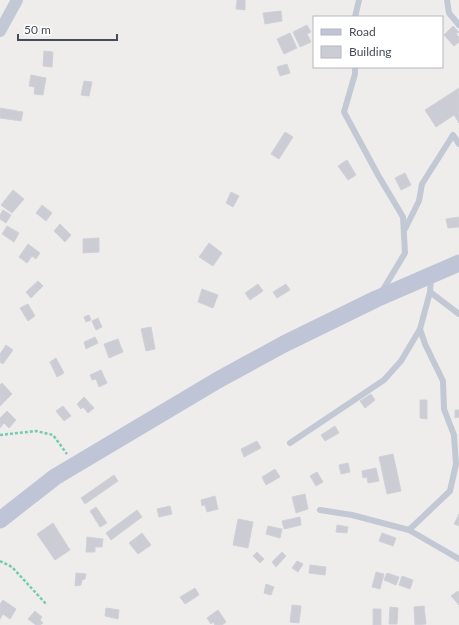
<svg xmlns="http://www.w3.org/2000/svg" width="459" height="625" font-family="Lato,sans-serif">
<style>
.building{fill:#cccdd4;stroke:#d0d1d8}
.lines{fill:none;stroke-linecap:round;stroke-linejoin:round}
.path{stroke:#73cbb2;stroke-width:2.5;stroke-dasharray:3 2;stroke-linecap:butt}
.service{stroke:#c2c8d4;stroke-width:6}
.minor{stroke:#c2c8d4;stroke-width:12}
.secondary{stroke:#bfc5d6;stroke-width:17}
</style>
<rect width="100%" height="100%" fill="#efedec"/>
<path class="building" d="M237,0H245V10L236,9Z
M281,11L282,21L265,24L263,13Z
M307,25L311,32L307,34L311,42L300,47L293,32Z
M453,26L459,32L456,34L459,37V42L454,46L444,35Z
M290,33L297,48L284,54L277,39Z
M44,51L53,52L52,67L43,66Z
M287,64L290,73L280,76L277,67Z
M31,75L46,78L43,95L34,94L35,87L29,86Z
M84,81L92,82L89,96L81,95Z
M459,88V123L454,115L436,127L425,110Z
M0,108L23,112L21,121L0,118Z
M285,132L293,137L279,159L271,154Z
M347,160L356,175L348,180L338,166Z
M405,173L411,185L401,190L395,178Z
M13,190L24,199L12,213L1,205Z
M231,192L239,196L233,207L226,203Z
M42,205L52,213L46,221L36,213Z
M3,210L11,215L6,223L0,219V215Z
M459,217V227L448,228L446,219Z
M60,224L71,235L65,242L54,231Z
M7,226L19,233L14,242L2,234Z
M99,238V252L83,253V239Z
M209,243L222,253L213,266L199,257Z
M28,244L40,253L36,259L32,256L27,263L19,257Z
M38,281L43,286L31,298L26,292Z
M258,284L263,291L250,300L245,293Z
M286,284L290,290L277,298L273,292Z
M202,289L218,295L213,308L198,302Z
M28,304L35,316L28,321L20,308Z
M89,315L91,320L86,322L84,317Z
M98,318L102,327L96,330L92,321Z
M151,327L155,349L146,351L141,329Z
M95,337L98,343L86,349L84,342Z
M118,339L123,352L109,358L104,344Z
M6,345L13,350L3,364L0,362V354Z
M56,358L64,373L57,377L50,362Z
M101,370L107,383L99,387L96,379L92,380L90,375Z
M2,383L12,394L0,406V385Z
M371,394L375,400L365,408L360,401Z
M84,397L94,408L88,413L83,407L81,409L77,404Z
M420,400H427V419L420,418Z
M63,406L71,416L64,421L56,411Z
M455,410H459V417L455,418Z
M7,411L16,420L9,428L4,423L0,428V418Z
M335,426L339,433L325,441L321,435Z
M257,441L261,448L244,457L241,449Z
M393,454L401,491L387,494L379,457Z
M348,463L350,472L341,474L339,465Z
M376,468L379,481L368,483L367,477L363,478L362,471Z
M275,469L280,477L266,485L262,477Z
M317,472L323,482L316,486L310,476Z
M114,475L118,481L85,504L81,498Z
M305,494L308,509L296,513L292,497Z
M215,496L218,509L207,512L205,505L202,506L201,500Z
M170,506L172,514L159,517L157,509Z
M96,507L107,523L100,527L90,511Z
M137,510L142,517L111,540L106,533Z
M459,514V526L454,524Z
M300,517L301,525L284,529L282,521Z
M238,519L253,522L248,548L233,545Z
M53,523L70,550L55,560L37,534Z
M337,525L348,527L347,533L336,532Z
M268,526L282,529L280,538L266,534Z
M142,533L151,545L138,554L129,543Z
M382,533L396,538L393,546L379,541Z
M87,537L103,539L102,547H95V552H86Z
M257,552L264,559L260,563L253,556Z
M282,552L286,556L276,567L272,562Z
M297,561L303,564L298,572L292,568Z
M310,565L326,567L325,575L309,573Z
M376,572L384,574L380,589L372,587Z
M76,573L86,574L85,579L82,580L81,585L75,586Z
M387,573L399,577L396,585L384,580Z
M402,576L413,580L410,589L399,585Z
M266,584L274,587L271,595L264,593Z
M195,588L199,595L185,604L180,597Z
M458,591L459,592V605L451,596Z
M3,600L16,609L10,619L3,614L0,619V604Z
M292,605L301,606L299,623L290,622Z
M424,606L426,624L415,625L414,607Z
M390,607L398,608L397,624H389Z
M106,608L119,610L118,619L105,616Z
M373,609H381V625H373Z
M218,610L226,622L222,625H215L213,622L211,624L207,618Z
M35,611L42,617L40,620L43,623L40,625H36L28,619Z"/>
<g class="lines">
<path class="path" d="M0,435L36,431L53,435L67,454
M0,561L12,567L47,605"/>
<path class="service" d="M447,0L449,13L459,25
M355,17L359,0
M355,67V74L344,112L378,175L403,217L405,253L381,293
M405,229L419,201L422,184L453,135L459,144
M430,292L459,314
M290,443L384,380L401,361L420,329
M320,510L352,515L409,530L459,559
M409,530L450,491L456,464L454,435L444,409L443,381L425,344L420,329L430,292L431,278"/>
<path class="minor" d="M0,31L17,0"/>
<path class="secondary" d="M0,520L55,477L218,380L284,344L376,299L459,263"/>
</g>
<rect x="313" y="16" width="130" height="52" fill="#ffffff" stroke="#b5b7bd"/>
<rect x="321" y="29" width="20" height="6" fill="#bfc5d6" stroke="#b5b7bd"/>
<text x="349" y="36" font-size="12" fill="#454b59">Road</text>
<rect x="321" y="46" width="20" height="12" fill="#cccdd4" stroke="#b5b7bd"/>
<text x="349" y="56" font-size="12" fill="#454b59">Building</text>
<path d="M18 34v6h99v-6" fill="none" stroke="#454b59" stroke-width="2"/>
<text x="24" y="34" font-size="12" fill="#454b59" stroke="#ffffff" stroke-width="3" paint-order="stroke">50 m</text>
</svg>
